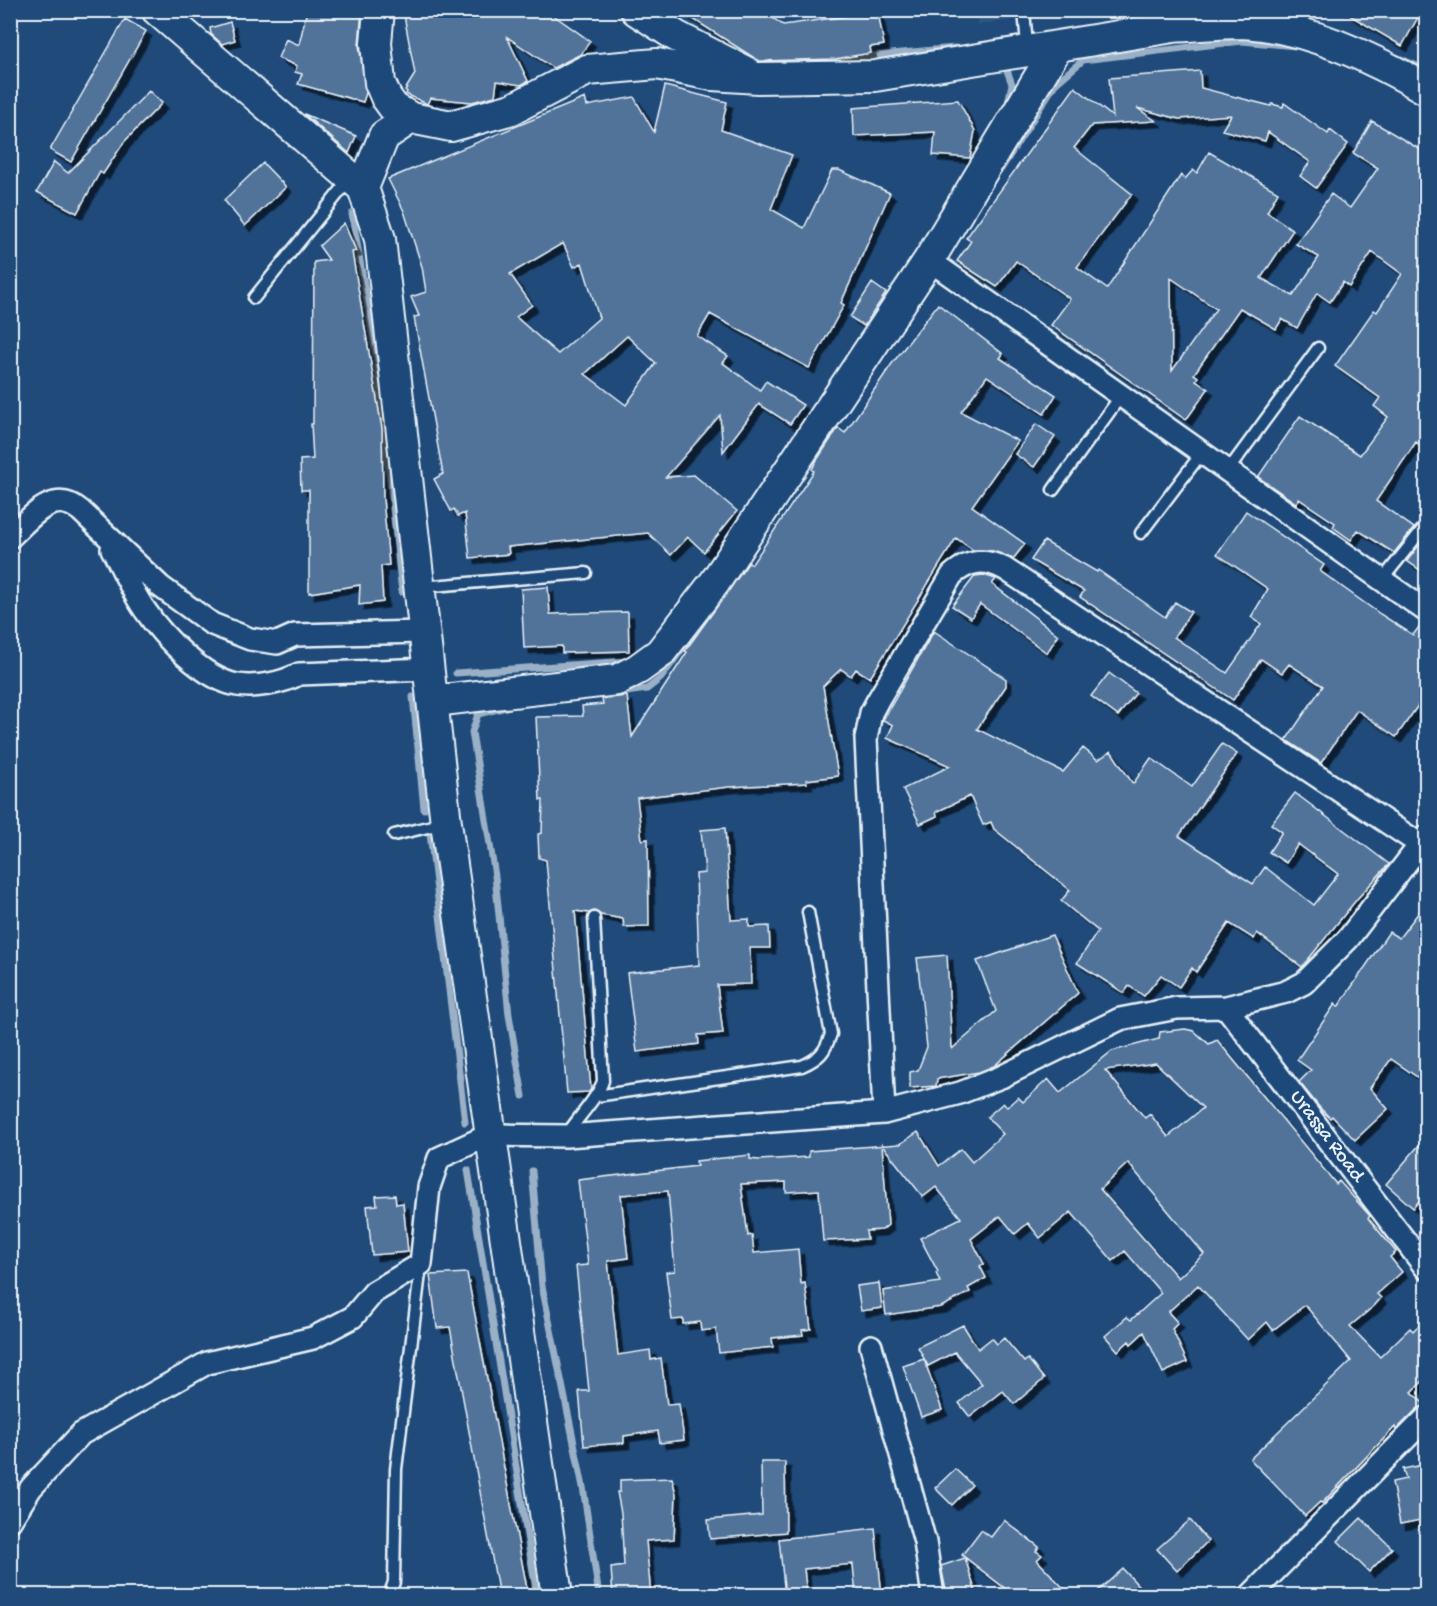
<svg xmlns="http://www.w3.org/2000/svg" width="1437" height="1606" font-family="'Gochi Hand',sans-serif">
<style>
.built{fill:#2e5683}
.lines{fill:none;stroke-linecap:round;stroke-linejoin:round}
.stream{stroke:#9ab0c7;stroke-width:7}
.building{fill:#517399;stroke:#e8f1f8;stroke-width:1.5;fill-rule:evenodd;filter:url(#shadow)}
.lane-casing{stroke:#e8f1f8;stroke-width:15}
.street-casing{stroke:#e8f1f8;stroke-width:26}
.secondary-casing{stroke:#e8f1f8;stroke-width:34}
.lane{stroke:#1f4a7a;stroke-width:10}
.street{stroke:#1f4a7a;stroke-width:21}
.secondary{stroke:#1f4a7a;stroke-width:30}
.labels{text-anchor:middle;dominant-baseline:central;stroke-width:4.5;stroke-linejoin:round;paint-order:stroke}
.street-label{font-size:21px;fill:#e8f1f8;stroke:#1f4a7a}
</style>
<defs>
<filter id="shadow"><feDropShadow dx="5.5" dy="5.5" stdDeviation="0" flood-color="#0009"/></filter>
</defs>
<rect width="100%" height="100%" fill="#1f4a7a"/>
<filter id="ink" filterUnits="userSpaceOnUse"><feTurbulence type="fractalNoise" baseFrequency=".0167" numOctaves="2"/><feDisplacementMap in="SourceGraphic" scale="12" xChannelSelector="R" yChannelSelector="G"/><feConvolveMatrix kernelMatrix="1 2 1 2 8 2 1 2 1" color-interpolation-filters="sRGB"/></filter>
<g filter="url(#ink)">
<path class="built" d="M975,10L1073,11L978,25Z"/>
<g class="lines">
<path class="stream" d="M1396,57L1426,70
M824,64L849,58L955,48
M1005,65L1012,84L1008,103
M1001,169L1055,84L1083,60L1242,41L1296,46
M352,214L377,362L402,592
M456,673L628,661
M619,693L647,689L661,678L693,634
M413,697L424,809
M510,706L478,714L472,732L495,876L509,1015L523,1096
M430,833L465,1122
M468,1170L537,1596
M532,1171L542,1286L583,1487L599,1596"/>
</g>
<path class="building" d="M307,10H362L359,45L366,93L363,102L298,84L302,74L295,72L297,66L278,58L286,39L299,45Z
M403,10H546L590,41L581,54L553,68L507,37L528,81L521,85L497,81L495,96L472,102L430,98L427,104L406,94L407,92L405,90L415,74Z
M679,10H761L783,25L878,12L884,45L870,47L871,53L835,59L759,61Z
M1341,10H1422L1402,46Z
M125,19L146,31L71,162L50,150Z
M230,22L235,40L222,44L211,34L210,28Z
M1200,71L1201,88L1271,106L1272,104L1283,107L1284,103L1328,134L1330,130L1348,144L1316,188L1300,176L1310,162L1268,132L1265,141L1222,130L1231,115L1179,119L1137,108L1156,121L1092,125L1074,148L1132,194L1077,267L1107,289L1181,175L1185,179L1193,170L1197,173L1209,152L1278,192L1267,212L1293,230L1261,278L1293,296L1319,257L1296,244L1331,194L1350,208L1378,168L1353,153L1372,121L1426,153V382L1418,395L1426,401V451L1416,442L1376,501L1414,528L1394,553L1358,530L1351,540L1333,527L1335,523L1299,499L1296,503L1258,477L1300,416L1360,455L1388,417L1374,406L1380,398L1335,366L1374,310L1377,312L1402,274L1372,252L1349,287L1343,282L1330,302L1317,293L1297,328L1282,319L1276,329L1240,308L1194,374L1198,377L1196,380L1208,389L1186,420L1051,325L1070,299L1016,261L997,287L957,261L971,241L966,238L1075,87L1113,117L1109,78ZM1171,278L1216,309L1172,371Z
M665,86L727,102L721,130L792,155L771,209L804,228L832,170H839L890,193L841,303L844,305L809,368L710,314L697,336L728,356L723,363L760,390L766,381L803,405L790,424L759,404L723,452L720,415L666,477L694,475L737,511L704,552L688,537L671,555L648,533L508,547L509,554L470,558L465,513L458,516L454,509L451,511L434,479L443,474L414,317L419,316L411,297L426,292L422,267L404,211L388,179L585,98L587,106L634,97L654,132ZM563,243L574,267L582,263L599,318L558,354L516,317L532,305L510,274ZM627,336L656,363L626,405L585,374Z
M149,91L162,103L124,142L103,174L100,172L77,213L37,192L54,162L68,173Z
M958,100L975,131L970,158L933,155L935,132L854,136L853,108Z
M304,114L356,136L349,153Z
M263,163L286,187L245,226L224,200Z
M344,223L356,251L352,252L382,429L383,499L389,565L381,566L383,602L359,605L360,585L309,593V490H301L300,460L313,459L311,424H313L314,262L329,260L319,246Z
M872,283L886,293L864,326L850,317Z
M938,304L1003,354L1000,358L1056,395L1044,414L987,376L961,412L1018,441L972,506L1025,544L1013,559L993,551L973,550L956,538L870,678L856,669L851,676L841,669L823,686L838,776L806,780L807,783L729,787L637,798L642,840L648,839L649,926L624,927L623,919L601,915L594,911L589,913L575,911L591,1089L589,1092L567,1093L546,860L539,858L538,834L542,833L543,800H540L536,717L583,716L582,706L603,704L602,699L627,696L632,737L687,652L685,651L749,562L752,564L814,471L812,470L815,463L838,428L845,433L891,365Z
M1036,424L1055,437L1034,467L1015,454Z
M1246,511L1324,565L1320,571L1380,614L1413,635L1422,623H1426V694L1396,737L1357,710L1321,763L1286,740L1323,686L1289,664L1282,673L1261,659L1233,700L1080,597L1084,591L1031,560L1044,541L1097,572L1098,570L1165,617L1175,602L1191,612L1174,637L1227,673L1261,624L1251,617L1268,589L1217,554Z
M1426,536V574L1407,561Z
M975,576L983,575L996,579L992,584L1058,635L1047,653L980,604L971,618L952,606Z
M548,587L550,614L628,612L629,651L562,653V646L524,648L521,589Z
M934,631L1006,679V686L977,729L1063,772L1083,748L1098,760L1111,751L1133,784L1151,758L1192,787L1222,744L1237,754L1179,836L1253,884L1265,867L1314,905L1338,874L1298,844L1286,863L1269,852L1282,832L1271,824L1295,793L1389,864L1357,899L1302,967L1257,933L1254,939L1229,923L1196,972L1192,968L1179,987L1161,975L1144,996L1129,986L1124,993L1077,963L1098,931L1061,901L1070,890L994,829L991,822L983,825L970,796L936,812L937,816L920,824L903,789L950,766L887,738L893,725L883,720Z
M1109,673L1136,693L1118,716L1091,696Z
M725,828L731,920L749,919V927L769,926L770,948H750L751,984L717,985L723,1033L698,1035L699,1044L637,1052L627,973L699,965L696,874L705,873L701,830Z
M1426,903V1083L1391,1059L1370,1088L1388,1109L1355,1140L1332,1116L1330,1118L1320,1108L1299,1082L1311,1070L1297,1060L1335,1004L1338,1007L1389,932L1399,938Z
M1052,935L1078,993L994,1066L979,1072L937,1079L936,1086L910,1088V1072L918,1070L927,1047L917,958L947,955L952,1049L996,1011L977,961Z
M1185,1029L1194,1031L1209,1044L1217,1040L1336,1184L1339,1181L1370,1216L1368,1218L1396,1252L1390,1257L1402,1272L1377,1294L1381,1298L1374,1306L1350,1326L1380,1357L1410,1328L1413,1331L1426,1318V1378L1412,1392L1426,1406L1417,1409L1396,1430L1395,1427L1322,1503L1320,1502L1305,1516L1250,1459L1351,1361L1305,1305L1273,1330L1267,1322L1248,1340L1198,1285L1168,1312L1178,1323L1172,1329L1187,1362L1163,1373L1144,1332L1131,1344L1129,1341L1118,1351L1105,1336L1127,1317L1131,1320L1161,1293L1125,1251L1113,1261L1071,1212L1040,1238L1028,1223L1015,1234L1000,1216L971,1239L984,1264L980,1266L986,1278L968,1288L970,1292L941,1307L886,1315L883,1291L940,1282L936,1273L938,1272L920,1238L961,1218L936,1187L923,1197L882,1145L888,1225L882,1230L866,1231L867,1239L823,1241L819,1190L786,1192V1182L741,1184L748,1236L752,1235L754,1253L798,1249L801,1284L805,1283L811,1329L802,1330L803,1335L772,1338L773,1347L719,1353L716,1329L701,1331L700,1322L683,1324V1319L672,1320L666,1272L675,1271L668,1191L621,1195L628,1258L608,1261L618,1355L650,1350L651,1360L661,1358L667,1405L679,1404L684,1440L660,1443L658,1431L624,1436V1443L584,1446L579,1391H589L576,1266L588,1265L578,1180L697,1166L696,1161L750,1155V1159L759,1160L809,1157V1151L900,1144L918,1132L939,1166L961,1149L972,1162L1003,1134L987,1117L1003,1103L1007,1107L1018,1097L1023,1102L1048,1079L1060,1093L1112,1051L1159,1039L1160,1032ZM1156,1063L1203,1108L1168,1137L1150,1114L1145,1118L1105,1070ZM1128,1163L1204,1254L1178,1278L1100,1189Z
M1426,1137V1193L1413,1208L1386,1184Z
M395,1195L396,1204L403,1203L408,1252L372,1255L367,1206L377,1205L376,1196Z
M467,1273L528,1594L518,1596H499L450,1327L437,1328L430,1275Z
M879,1283L882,1308L861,1311L857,1286Z
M963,1325L978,1349L992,1338L997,1344L1004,1338L1024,1362L1028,1359L1044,1379L1014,1404L1003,1391L970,1417L959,1403L982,1384L955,1352L928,1366L918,1347Z
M924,1359L942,1410L921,1417L903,1366Z
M761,1462H785L786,1532L710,1539L708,1520L762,1515Z
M1423,1465L1426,1485V1519L1400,1524L1392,1482L1406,1479L1403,1469Z
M955,1469L972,1485L952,1505L935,1488Z
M672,1478L676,1494L674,1539L646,1541L651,1596H613L611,1568L624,1566L621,1513L617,1492H620V1480Z
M1361,1518L1392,1548L1369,1572L1338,1541Z
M1004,1520L1039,1547L1036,1551L1042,1555L1037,1560L1071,1596H1015L962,1555L981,1530L991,1537Z
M1190,1520L1208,1541L1177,1571L1157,1549Z
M875,1528L882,1596H856L853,1564L804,1569L807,1596H785L779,1539Z
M965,1558L977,1596H947L941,1566Z
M1123,1569L1148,1596H1092Z"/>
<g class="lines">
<defs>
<path id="lane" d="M1024,10L1027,46
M254,298L350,179
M1227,472L1318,348
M1053,490L1120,397
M1141,533L1201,454
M1382,580L1426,525
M421,587L586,573
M394,835L445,823
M596,1096L802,1066C820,1058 825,1052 831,1034L808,912
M566,1136C577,1118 597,1099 603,1081L594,918
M389,1596L394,1582L396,1469L421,1265"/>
<path id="street" d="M929,260L1426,611
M10,537C31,518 53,487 81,511L161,587L212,624L250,639L277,643L295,635L422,632
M112,549C123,569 132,592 145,610C163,637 204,679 237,685C257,688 282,683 299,674L429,669
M1226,1007L1426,1268
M884,1113L866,739L871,713L878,700L952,575C969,560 985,558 1005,569L1421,845
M871,1346L925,1542L933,1596
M10,1521L31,1488L81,1434L207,1363L313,1338L353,1317L374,1292L421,1264L429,1187L439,1158L489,1135L566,1136L884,1113L960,1093L1001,1077L1120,1019L1177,1008L1226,1007L1286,992L1304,983L1348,939L1426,837
M1250,1596L1426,1418"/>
<path id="secondary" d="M157,10L363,188L380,239L446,823L557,1596
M379,10L376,43L380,83L386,97L394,108L411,118L451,126L512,109L587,70L657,64L712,75L758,78L875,76L1173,27C1196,26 1219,23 1242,23C1305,26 1373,58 1426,89
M636,10L676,36L746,72
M363,188L384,136L411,118
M434,701L617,680L638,669L660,653L715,582L929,260L1058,46"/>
</defs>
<use href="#lane" class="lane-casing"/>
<use href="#street" class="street-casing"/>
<use href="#secondary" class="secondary-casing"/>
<use href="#lane" class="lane"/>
<use href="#street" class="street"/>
<use href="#secondary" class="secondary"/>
</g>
</g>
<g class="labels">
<g class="street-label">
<text transform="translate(1326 1137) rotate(53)">Urassa Road</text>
</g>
</g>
<rect width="1437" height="1606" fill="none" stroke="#1f4a7a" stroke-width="36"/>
<rect x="18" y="18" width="1401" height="1570" fill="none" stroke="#e8f1f8" stroke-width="2" filter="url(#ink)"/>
</svg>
